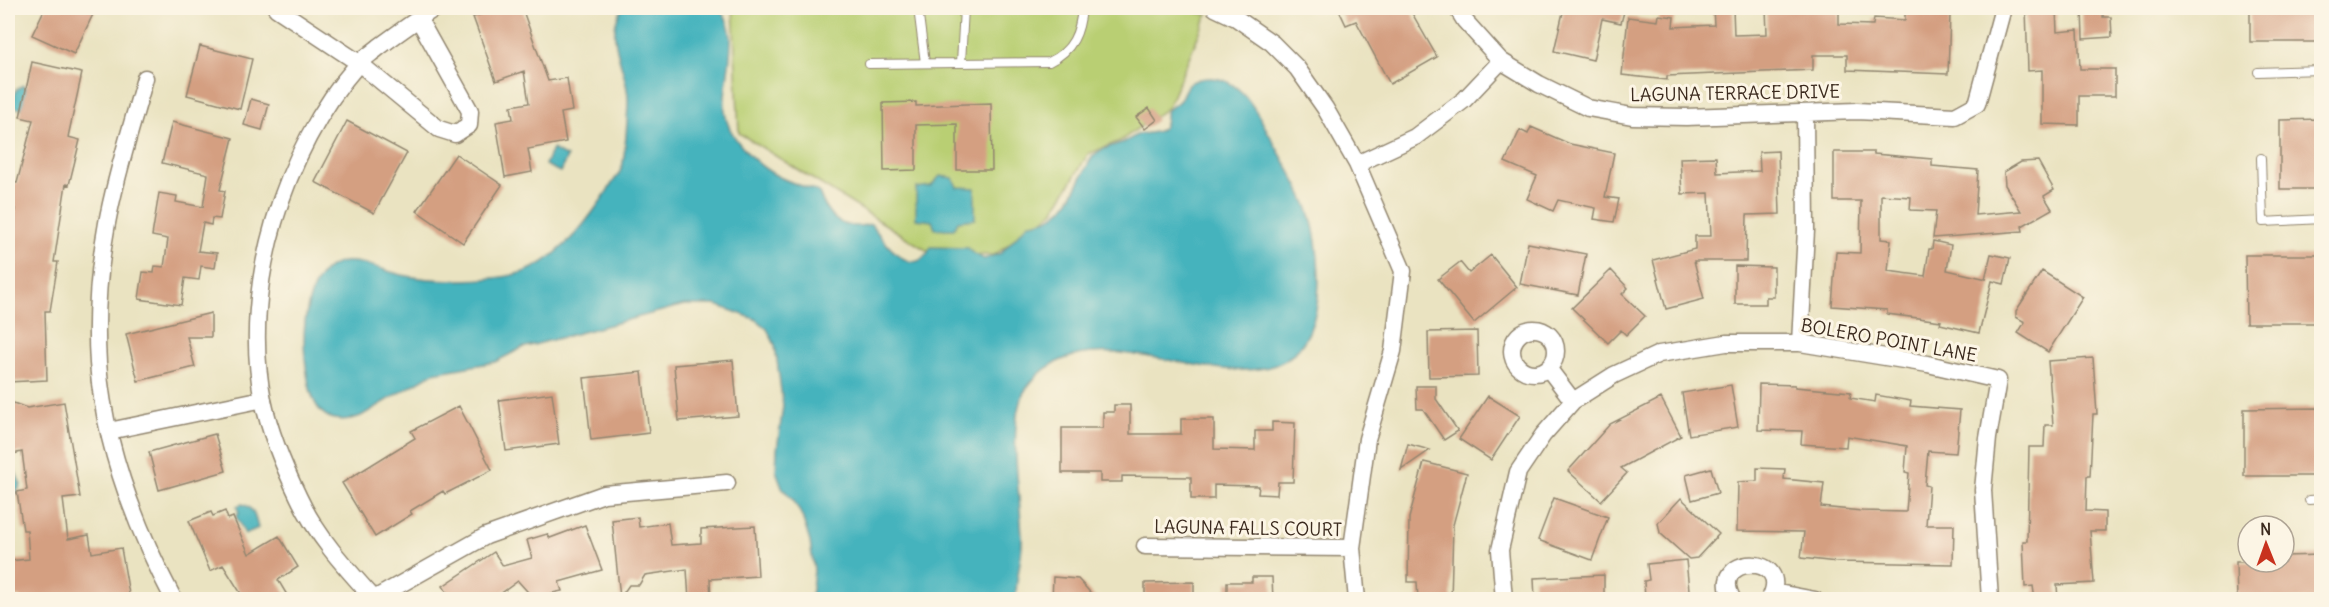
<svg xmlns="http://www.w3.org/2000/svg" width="2329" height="607" font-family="Delius,sans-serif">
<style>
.green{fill:#b9cf73;stroke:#7a7c48;stroke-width:1.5}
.water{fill:#44b3bd;stroke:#406e6e;stroke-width:1.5}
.building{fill:#d49f81}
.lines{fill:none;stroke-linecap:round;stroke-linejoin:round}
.lane-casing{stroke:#928670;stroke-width:10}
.street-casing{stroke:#928670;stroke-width:19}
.lane{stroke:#fff;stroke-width:8}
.street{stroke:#fff;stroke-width:16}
.labels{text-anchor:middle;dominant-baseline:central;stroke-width:6;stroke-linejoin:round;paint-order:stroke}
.street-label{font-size:18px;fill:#3b2a1e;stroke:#fcf5e5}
</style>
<rect width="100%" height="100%" fill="#fcf5e5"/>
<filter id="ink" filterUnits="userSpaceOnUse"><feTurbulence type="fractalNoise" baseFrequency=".0167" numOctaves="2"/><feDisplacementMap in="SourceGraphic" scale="12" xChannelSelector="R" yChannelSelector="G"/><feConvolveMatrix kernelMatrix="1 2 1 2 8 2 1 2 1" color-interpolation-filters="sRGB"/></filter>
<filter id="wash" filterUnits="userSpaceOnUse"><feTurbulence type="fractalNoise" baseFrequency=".008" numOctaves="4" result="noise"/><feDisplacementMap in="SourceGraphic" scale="24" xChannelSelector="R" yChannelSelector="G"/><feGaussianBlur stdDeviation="1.35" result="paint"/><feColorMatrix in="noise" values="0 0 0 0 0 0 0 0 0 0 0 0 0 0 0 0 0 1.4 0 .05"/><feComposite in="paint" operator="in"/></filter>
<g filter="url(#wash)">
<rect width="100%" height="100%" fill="#eae3c1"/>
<path class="green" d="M733,8H1182L1207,15L1168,107L1120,141L1088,154L1053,212L994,255H934L739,133Z"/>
<path class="water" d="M623,8H716C746,28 721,80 725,112C727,136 753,161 772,173C786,182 803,186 819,192C828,219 842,231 871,224C884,241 913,284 931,247L968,248L973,253L984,259L1001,253L1029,223C1063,221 1072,197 1085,170C1089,163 1091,156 1098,152C1107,146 1119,145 1128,140C1132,138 1137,134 1140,134C1156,132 1168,134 1166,111C1170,108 1176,104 1180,100C1183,95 1184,89 1189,84C1194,80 1203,78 1210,78C1241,78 1256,111 1269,134C1282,158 1297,181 1307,206C1318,234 1322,280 1316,310C1287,451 1096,285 1026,389C1005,419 1022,503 1022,541C1022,561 1015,580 1016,599H811L814,570L810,542L802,516L794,501L783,489L776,471L777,450L783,406L775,345L767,329L755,319L716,305H684L522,348L495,362L433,373L361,416C315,432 309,394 305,358C302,329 306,267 344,262C363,260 384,271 402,275C433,282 504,283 533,268C566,251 590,218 610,187C613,181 620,174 622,167C625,158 628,110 628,99C628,69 602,36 623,8Z
M23,85L28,92L23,108L21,109L14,107L13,101L16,90Z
M552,149L567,157L560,172L545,165Z
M940,176L953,178L957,187L975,188V219L958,221L954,229H935L932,221L916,219V188L931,186Z
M13,466L21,485L15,494L8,497V467Z
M242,504C254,507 255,517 258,528L245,534L236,516L239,514L237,506Z"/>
<g id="blocks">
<path class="building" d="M45,8H96L74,54L32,35Z
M501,8H522L548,81L567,78L572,111L561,113L566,142L528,149L532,172L505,177L496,122L513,119L511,106L529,103L524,71L496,81L473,17Z
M1338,8H1409L1437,57L1390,84L1356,21L1346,25Z
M1564,8L1579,11L1580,8H1625L1621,23L1602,19L1593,60L1554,51Z
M1713,8H1733L1734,35L1767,34L1766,8H1839V24L1873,25L1874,18L1905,20V13L1950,14L1948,74L1847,70V55H1813V70L1667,76V80L1622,75L1628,17L1658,21L1659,15L1674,17L1673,27L1714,25Z
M2026,8H2056L2057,32L2078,30L2080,69H2115V96H2079V125L2042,124V70L2028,71Z
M2082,8H2103V17H2111L2112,37L2083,39Z
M2250,8H2322V42H2250Z
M200,46L252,59L240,109L187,95Z
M32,62L82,73L68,137L80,140L69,185L66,184L54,262H58L50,311H45L47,380L8,382V258L15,209L8,208V183H17L33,120L20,117Z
M251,99L269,104L262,130L244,125Z
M916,102V106L991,103L992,170H957V124L916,125V170L884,171L883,103Z
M1149,108L1157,120L1145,129L1136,117Z
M2322,119V189H2280V120Z
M347,121L407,153L374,213L315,182Z
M172,122L233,138L220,190L225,191L220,219L212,218L211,225L203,223L198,251L217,253L215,268L201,266L199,280L185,278L181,305L139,299L143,272L154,273L155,266L164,267L168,239L152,236L159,193L177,196L176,202L203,207L208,174L162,163Z
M1531,127L1570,144L1614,153L1605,197L1619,199L1614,222L1594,219L1596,208L1558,200L1553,211L1527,199L1537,176L1505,162L1520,130L1528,134Z
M1778,151L1780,214L1747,215L1746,261H1694L1704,299L1666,309L1653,260L1695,249V236H1711L1709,193L1682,194L1680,158L1716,157L1717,173L1760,171L1759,152Z
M1834,152H1874V154L1932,159V166L1978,170L1975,215L2021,211L2005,185L2004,172L2021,162L2038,161L2054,190L2044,196L2052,209L2022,226L2023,231L1933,238L1936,211L1910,210L1911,197L1881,195V239L1891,240L1888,271L1925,276L1929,249H1932L1933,241L1951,245L1947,270L1987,279H1985L1991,254L2010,258L2004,284L1992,281L1979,333L1940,324L1941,321L1887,314V310L1832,306L1836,252L1860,253L1861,201H1834Z
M456,154L502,185L463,243L417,211Z
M1528,243L1586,254L1578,295L1520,284Z
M1491,255L1517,287L1474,323L1438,279L1460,262L1469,273Z
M2245,255H2322V323H2246Z
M1735,266L1774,267V297H1766V304H1735Z
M1611,270L1628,288L1622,294L1645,316L1626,335L1621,330L1608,343L1572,308Z
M2042,271L2083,297L2048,352L2018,333L2025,322L2016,317V311Z
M211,313V337H187L195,367L138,381L126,334Z
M1477,331L1478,376L1429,377L1428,332Z
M2093,358L2097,414H2093L2090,476H2087L2086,511L2105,512V531H2090L2094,583L2057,585L2058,600H2035L2033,586L2025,587L2023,541H2027L2029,447H2044L2045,425H2053L2048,361Z
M733,360L738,416L679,421L674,365Z
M642,372L649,433L591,440L584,378Z
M1759,384L1795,385V387L1851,392L1850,398L1875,402L1876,395L1911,401L1910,406L1960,410L1956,453L1928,451L1925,485L1929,486L1926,525H1954L1953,564L1837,562L1801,558L1804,532L1737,531L1738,482L1757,481V468L1785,469L1784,479L1824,483L1821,507L1862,511L1906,512L1909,473L1905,472L1907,446L1847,436L1846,447L1801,444L1802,431L1758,430Z
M1731,385L1738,427L1689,435L1682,393Z
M1416,386H1436V399L1458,431L1444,440L1423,409H1417Z
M552,393L559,444L506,451L499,400Z
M1488,396L1520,416L1491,460L1459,439Z
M1661,398L1681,436L1621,468L1627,473L1601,501L1568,471L1610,424Z
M8,401L27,408L64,402L80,497L63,499L68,539L89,535L92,553L121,548L130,600H20V597L8,598V561L29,559L27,530H23L17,492L27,490L22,452L8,455Z
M1114,405H1130V434H1181V419H1214V449L1255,450V431H1272V422L1295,423L1293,482H1278L1277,495L1258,494L1259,486L1214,485V499H1191V477L1122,476V482H1100V473H1062V428H1103V412H1114Z
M459,406L492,470L445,494L443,491L410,511L412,514L375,537L342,483L415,438L411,431Z
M2322,408V476H2244V409Z
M215,434L226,471L159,490L149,452Z
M1408,444L1430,450L1401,470Z
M1424,462L1467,473L1453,525L1451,600H1418L1417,582H1408L1409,518Z
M1711,468L1718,493L1692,500L1686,475Z
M1554,498L1608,517L1592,560L1538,540Z
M1681,498L1719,534L1697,558L1689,559L1660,533L1658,523Z
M225,511L228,519L233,517L249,554L279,536L298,567L278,580L290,600H245L223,565L210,571L189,521L211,512L213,516Z
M638,517L639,527L668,523L671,545L701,543V529L755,526L758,576L710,579L711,600H689L687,569L645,575L639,585H629L620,598L612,520Z
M585,525L602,570L559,582L562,591L552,593L554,600H535L518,581L492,600H452L443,586L494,552L503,566L532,558L527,540L547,534L550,538Z
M2322,555V600H2237L2236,562H2284V556Z
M1686,560L1690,600H1645L1644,581L1649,580L1647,564Z
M1604,575V600H1535L1534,578Z
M1053,577L1078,579L1097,600H1052Z
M1252,577H1272L1273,600H1227V582H1252Z
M1194,582V600H1145V583Z"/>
</g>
</g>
<g filter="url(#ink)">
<use href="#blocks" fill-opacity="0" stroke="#928670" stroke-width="1.5"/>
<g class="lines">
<defs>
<path id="lane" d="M918,8L925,63
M961,63L964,8
M869,64L1049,62C1073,51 1080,32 1082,8
M2258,72L2322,70
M2261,158L2263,222L2322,219
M2309,500L2322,499"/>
<path id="street" d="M276,8L359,63L439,129L455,134L469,125L470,111L418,18
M1215,8L1236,18L1272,43L1297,68L1325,108L1357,164L1403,271L1393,351L1367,439L1352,548L1357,600
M1457,8L1465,21L1501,61L1539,84L1588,108L1632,116L1686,117L1857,111L1955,116L1977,104L2003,8
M145,78C132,126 116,174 107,223C99,267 95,318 98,363C104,445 136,528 174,600
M1357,164L1415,137L1464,100L1501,61
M1512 351a22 22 0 1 1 44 0a22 22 0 1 1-44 0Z
M1800,343L1806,230L1805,113
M1548,368L1573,401
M109,431L263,399
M1145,546L1352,548
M1773,592L1815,600
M374,599L486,536L604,494L727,483
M375,600C346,568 317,537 299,498C284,467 270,434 263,400C240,288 284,149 358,64C364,58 372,53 379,47C398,33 416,20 435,8
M1504,600L1500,550L1518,472L1543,435L1573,401L1614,375L1659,354L1726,343H1800L1928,364L1998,380L1988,438L1983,490L1990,600
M1733,600C1706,554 1796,552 1769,600"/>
</defs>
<use href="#lane" class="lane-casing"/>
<use href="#street" class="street-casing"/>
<use href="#lane" class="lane"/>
<use href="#street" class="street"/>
</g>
</g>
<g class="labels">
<g class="street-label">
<text transform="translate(1735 93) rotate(-1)">LAGUNA TERRACE DRIVE</text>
<text transform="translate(1889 340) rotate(10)">BOLERO POINT LANE</text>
<text transform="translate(1248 528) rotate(1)">LAGUNA FALLS COURT</text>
</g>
</g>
<rect width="2329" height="607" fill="none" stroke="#fcf5e5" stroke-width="30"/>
<g transform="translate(2266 544) rotate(359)"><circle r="28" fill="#fcf5e5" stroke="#afa495" stroke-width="1.5"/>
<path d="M0-4.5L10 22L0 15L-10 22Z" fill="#c8321e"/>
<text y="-9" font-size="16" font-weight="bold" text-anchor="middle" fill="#3b2a1e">N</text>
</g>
</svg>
